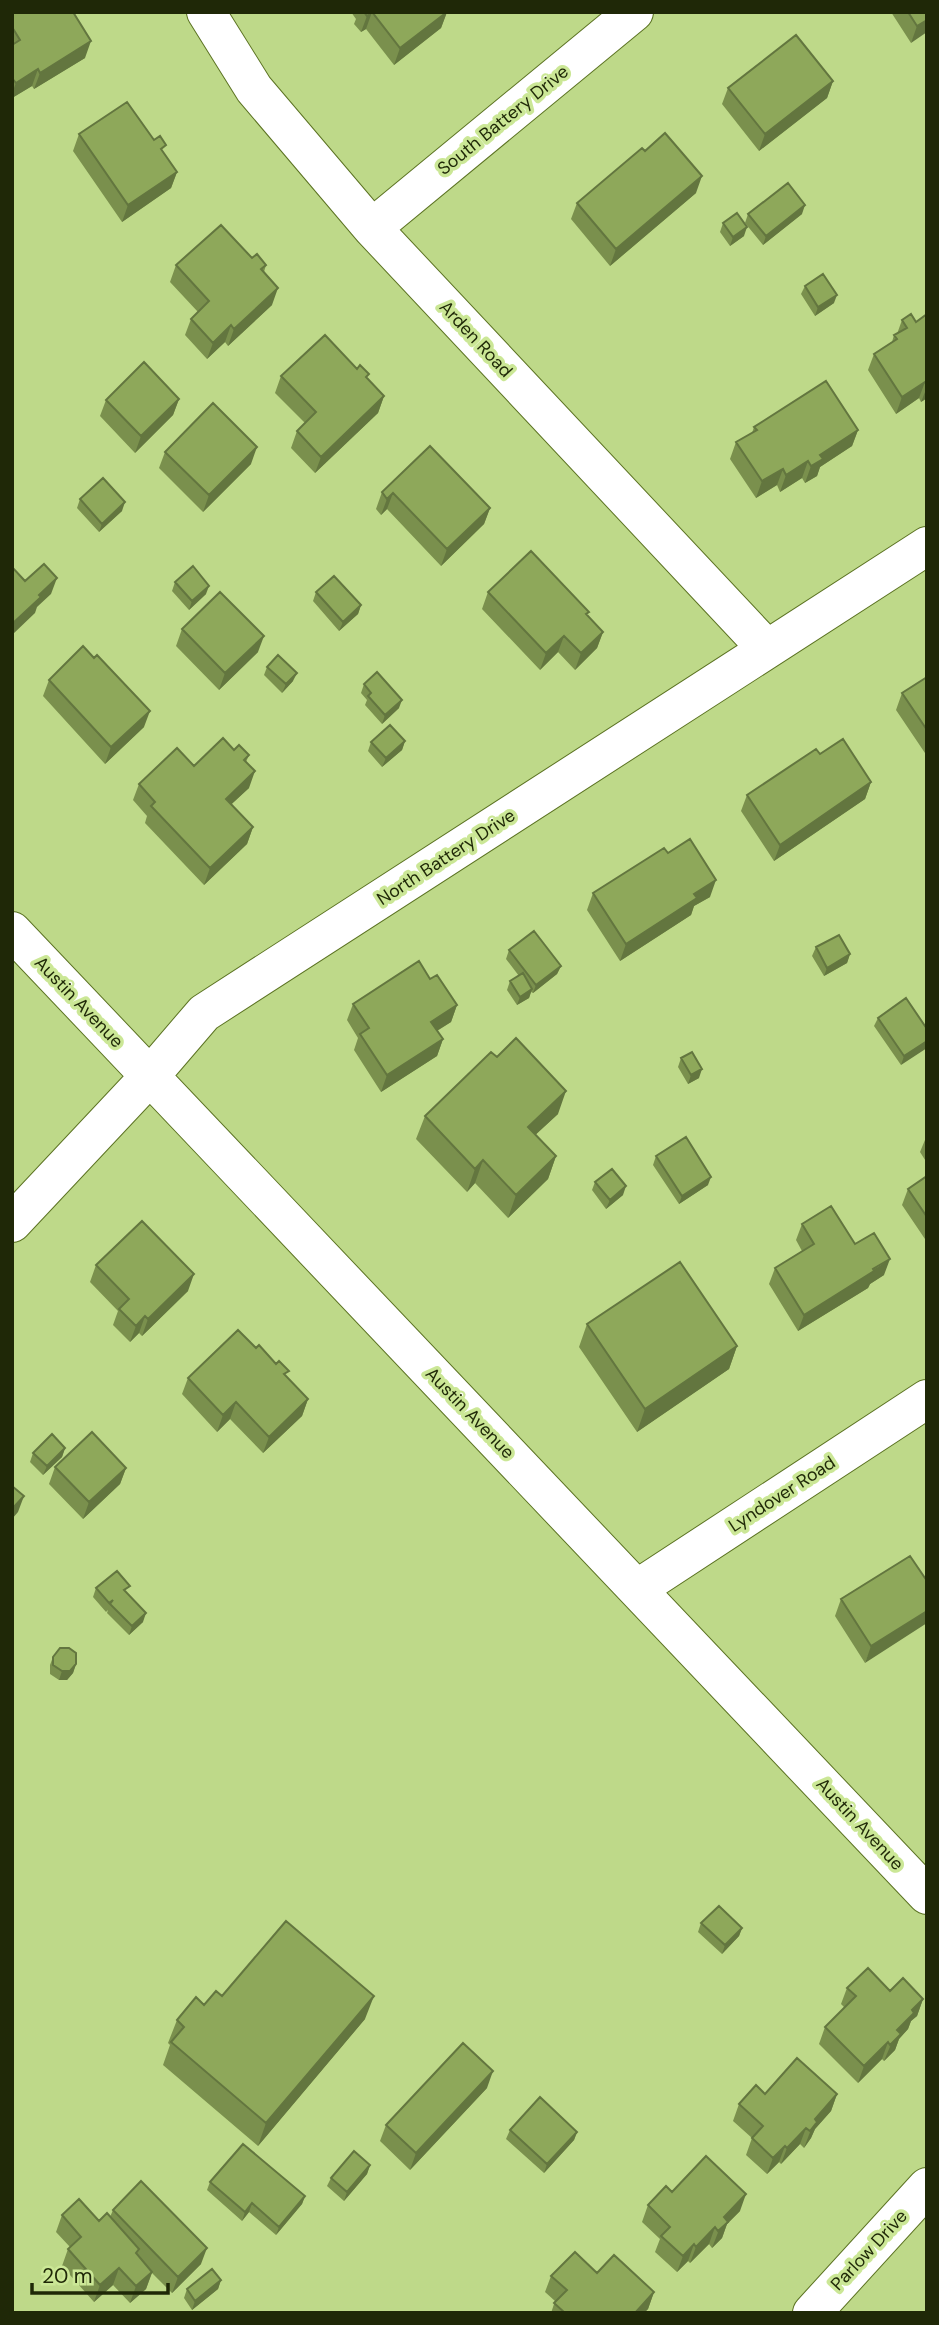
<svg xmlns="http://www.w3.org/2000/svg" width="939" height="2325" font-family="'DM Sans',sans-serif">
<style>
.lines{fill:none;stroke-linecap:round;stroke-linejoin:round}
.minor-casing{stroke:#5c7323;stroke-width:40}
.minor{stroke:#fff;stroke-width:38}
.wall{fill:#7a904d}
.shaded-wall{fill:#63763f}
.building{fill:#8ea85a;stroke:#63763f;stroke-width:2}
.labels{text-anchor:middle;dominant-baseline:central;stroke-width:7;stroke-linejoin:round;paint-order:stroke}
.street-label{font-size:18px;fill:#1f2807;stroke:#cbe796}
</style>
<rect width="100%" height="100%" fill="#bed989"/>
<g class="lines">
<defs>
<path id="minor" d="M206,12L254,89L372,228L767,649
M372,228L634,12
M12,931L927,1895
M12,1223L150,1076L204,1013L927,546
M637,1589L927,1399
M812,2313L927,2187"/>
</defs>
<use href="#minor" class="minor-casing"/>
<use href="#minor" class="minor"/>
</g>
<path class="wall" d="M12,12L85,58L34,89L32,86L12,98Z
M351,12H447L441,28L394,65L366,29L361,32L354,24L356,19Z
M891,12H927L911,43Z
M833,81L827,98L759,151L722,104L728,88Z
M79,134L154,140L177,172L171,188L122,222L73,151Z
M696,193L610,266L571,219L577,203Z
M748,214H802L763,245L745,223Z
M723,223L744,236L730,246L720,232Z
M252,258L266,265L264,272L272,305L228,346L225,342L207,359L185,335L191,319L198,312L170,282L176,265Z
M805,286L834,303L815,316L801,294Z
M927,314V398L921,402L919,398L896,414L868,370L874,354L892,342L894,335L897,334L902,320L916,322Z
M281,376L367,379L384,396L378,413L315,473L291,448L297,431L305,423L275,393Z
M179,399L173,415L135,453L100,416L106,400Z
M754,427L858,430L852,446L820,467L817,476L805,483L802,478L780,492L777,485L756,498L730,459L736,442L752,433Z
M430,446L490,508L484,524L441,566L387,509L381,515L376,509L382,492Z
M165,452L251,464L203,512L159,468Z
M80,499L122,511L99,532L77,508Z
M175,582L206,594L189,610L172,591Z
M316,592L361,605L358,614L339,631L313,601Z
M488,592L588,616L603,632L597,648L575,670L558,652L540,670L482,609Z
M182,629L258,652L219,690L176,646Z
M94,658L144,727L105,764L43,696L49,680Z
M267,667L293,681L282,693L264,675Z
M927,677V756L896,710L902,693Z
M364,684L399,708L382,724L365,705L367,700L361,693Z
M405,741L402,750L382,767L368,751L371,742Z
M234,750L249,755L246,762L249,788L231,804L253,827L247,844L204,885L145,823L147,816L133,800L139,784L194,766Z
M871,782L865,799L774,861L741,811L747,795Z
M668,853L710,897L694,906L691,915L620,961L587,910L593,893Z
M816,947L850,954L847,963L824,976L812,956Z
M509,950L561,966L557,974L533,993L531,992L529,998L517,1005L507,990L510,981L519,976L506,959Z
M353,1004L457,1005L451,1022L437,1031L443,1039L437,1056L381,1092L354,1050L358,1038L347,1020Z
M878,1018L927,1029L901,1065L874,1026Z
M681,1058L699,1078L688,1084L678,1067Z
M558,1114L535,1135L556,1156L548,1179L508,1218L475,1183L467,1192L416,1139L425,1116Z
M927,1135V1163L920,1152Z
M656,1156L708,1185L679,1204L653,1165Z
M927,1176V1242L902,1205L908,1189Z
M595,1182L623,1195L606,1209L592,1190Z
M802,1224L855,1244L884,1275L870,1284L868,1288L798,1331L769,1284L775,1268L802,1251L796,1240Z
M96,1265L188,1291L142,1336L139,1333L130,1342L113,1325L118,1311L90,1282Z
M587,1324L737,1346L729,1369L637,1432L579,1347Z
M256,1348L308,1399L302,1416L263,1453L230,1419L217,1432L182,1394L188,1378Z
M65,1448L62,1457L43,1475L30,1462L33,1453Z
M55,1467L126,1468L120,1484L83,1519L49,1484Z
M910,1556L865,1663L835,1616L841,1599Z
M96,1588L127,1593L143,1622L129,1635L107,1613L108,1610L106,1612L93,1597Z
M53,1657L76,1664L73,1673L67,1680H59L50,1674V1665Z
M701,1923L742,1928L739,1936L722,1954L698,1932Z
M847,1988L890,1991L923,1999L917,2016L911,2021L908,2029L899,2039L895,2050L884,2061L882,2059L858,2083L819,2044L825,2027L845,2008L841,2004Z
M222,1996L365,2019L258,2146L163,2065L170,2045L168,2043L177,2020L204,2005Z
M487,2088L410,2170L380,2141L386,2125Z
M765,2094H837L831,2111L815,2129L811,2138L804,2148L800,2144L781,2164L779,2162L767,2174L746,2155L752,2138L733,2121L739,2104Z
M510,2130L577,2132L574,2140L544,2173L506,2139Z
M370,2165L367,2174L344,2201L327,2186L331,2178Z
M210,2182L305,2196L302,2204L276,2235L249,2212L242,2221L207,2190Z
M672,2192L740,2211L727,2224L722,2238L712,2248L709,2244L690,2263L688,2261L677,2272L655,2252L660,2239L642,2222L648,2205Z
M113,2210L201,2264L172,2293L152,2273L146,2289L130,2303L113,2285L94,2302L62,2266L68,2249L70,2247L56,2232L62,2215L99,2221L110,2217Z
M597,2273L654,2292L648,2309L644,2313H551L555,2301L545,2292L551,2276Z
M221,2280L218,2289L192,2310L184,2298L187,2289Z"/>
<path class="shaded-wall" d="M372,12L366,29L361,32L367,16Z
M447,12L441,28L394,65L400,48Z
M927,20V32L911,43L917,26Z
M91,41L85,58L34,89L40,73Z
M38,69L32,86L12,98V93L16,83Z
M833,81L827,98L759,151L765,134Z
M177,172L171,188L122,222L128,205Z
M702,176L696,193L610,266L616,249Z
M805,205L802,214L763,245L766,236Z
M747,227L744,236L730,246L733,237Z
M278,288L272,305L228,346L234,329Z
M837,295L834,303L815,316L818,307Z
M231,325L225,342L207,359L213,343Z
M925,382L919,398L896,414L902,397Z
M927,387V398L921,402Z
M384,396L378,413L315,473L321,457Z
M179,399L173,415L135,453L141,436Z
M858,430L852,446L820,467L817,476L805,483L811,466L820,455Z
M257,447L251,464L203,512L209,495Z
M808,461L802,478L780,492L786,475Z
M783,469L777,485L756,498L762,481Z
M393,493L387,509L381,515L387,499Z
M125,502L122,511L99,532L102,524Z
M490,508L484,524L441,566L447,549Z
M57,578L51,594L37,607L35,613L12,635V624L39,595Z
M209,586L206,594L189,610L192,601Z
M361,605L358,614L339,631L343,622Z
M603,632L597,648L575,670L581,653Z
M264,636L258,652L219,690L225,673Z
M564,636L558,652L540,670L546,653Z
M297,673L293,681L282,693L286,684Z
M402,700L399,708L382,724L385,715Z
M150,711L144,727L105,764L111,747Z
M405,741L402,750L382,767L386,758Z
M255,771L249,788L220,815L226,799Z
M871,782L865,799L774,861L780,845Z
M253,827L247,844L204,885L210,868Z
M716,880L710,897L694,906L691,915L620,961L626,944L694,894Z
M850,954L847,963L824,976L827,968Z
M561,966L557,974L533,993L536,985Z
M532,989L529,998L517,1005L520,997Z
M457,1005L451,1022L425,1038L431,1022Z
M443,1039L437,1056L381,1092L387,1075Z
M927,1041V1048L901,1065L904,1056Z
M702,1069L699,1078L688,1084L691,1075Z
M566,1091L558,1114L519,1150L528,1127Z
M556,1156L548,1179L508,1218L516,1195Z
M483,1160L475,1183L467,1192L475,1169Z
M711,1177L708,1185L679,1204L682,1196Z
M626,1186L623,1195L606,1209L610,1200Z
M890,1259L884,1275L870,1284L868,1288L798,1331L804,1315Z
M194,1274L188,1291L142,1336L148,1319Z
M145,1316L139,1333L130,1342L136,1326Z
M737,1346L729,1369L637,1432L645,1409Z
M308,1399L302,1416L263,1453L269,1437Z
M236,1402L230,1419L217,1432L223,1415Z
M65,1448L62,1457L43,1475L47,1466Z
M126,1468L120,1484L83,1519L89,1502Z
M24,1496L18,1512L12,1519V1509Z
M927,1611V1623L865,1663L871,1646Z
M146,1613L143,1622L129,1635L132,1626Z
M76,1664L73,1673L67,1680H59L62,1671Z
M742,1928L739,1936L722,1954L725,1945Z
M374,1996L365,2019L258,2146L266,2123Z
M923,1999L917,2016L911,2021L908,2029L899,2039L895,2050L884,2061L897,2030L912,2010Z
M888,2042L882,2059L858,2083L864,2066Z
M493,2071L487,2088L410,2170L416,2153Z
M837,2094L831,2111L815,2129L811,2138L804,2148L815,2119Z
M806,2128L800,2144L781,2164L787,2148Z
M577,2132L574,2140L544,2173L547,2164Z
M785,2146L779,2162L767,2174L773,2158Z
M370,2165L367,2174L344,2201L347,2192Z
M746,2194L740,2211L727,2224L722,2238L712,2248L724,2217Z
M305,2196L302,2204L276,2235L279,2227Z
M252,2203L249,2212L242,2221L245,2212Z
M715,2227L709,2244L690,2263L696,2247Z
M694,2244L688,2261L677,2272L683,2256Z
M207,2248L201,2264L172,2293L178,2277Z
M119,2268L113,2285L94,2302L100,2285Z
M152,2272L146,2289L130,2303L136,2286Z
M221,2280L218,2289L192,2310L195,2301Z
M654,2292L648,2309L644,2313H635Z"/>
<path class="building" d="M12,12H73L91,41L40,73L38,69L16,83L12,78V45L20,40L12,27Z
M364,12H447L400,48L372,12L367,16Z
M908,12H927V20L917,26Z
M796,35L833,81L765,134L728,88Z
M127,102L154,140L160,136L166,145L161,149L177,172L128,205L79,134Z
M665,133L702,176L616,249L577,203L642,148L645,151Z
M788,183L805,205L766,236L748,214Z
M737,213L747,227L733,237L723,223Z
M221,225L252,258L257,254L266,265L261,269L278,288L234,329L231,325L213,343L191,319L209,301L176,265Z
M823,274L837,295L818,307L805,286Z
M911,314L916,322L927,314V384L925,382L902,397L874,354L897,339L894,335L907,328L902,320Z
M325,335L357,369L360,365L369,374L366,377L384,396L321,457L297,431L316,412L281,376Z
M144,362L179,399L141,436L106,400Z
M826,381L858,430L820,455L823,459L811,466L808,461L786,475L783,469L762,481L736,442L757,430L754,427Z
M213,403L257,447L209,495L165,452Z
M430,446L490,508L447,549L393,493L387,499L382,492Z
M103,478L125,502L102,524L80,499Z
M531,551L589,612L586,614L603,632L581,653L564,636L546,653L488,592Z
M44,564L57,578L39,595L41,597L12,624V567L25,581Z
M193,566L209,586L192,601L175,582Z
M334,576L361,605L343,622L316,592Z
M220,592L264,636L225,673L182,629Z
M83,646L94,658L97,655L150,711L111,747L49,680Z
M278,655L297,673L286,684L267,667Z
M377,672L402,700L385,715L368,696L371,693L364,684Z
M927,677V730L902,693Z
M390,725L405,741L386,758L371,742Z
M223,738L234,750L239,745L249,755L244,760L255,771L226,799L253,827L210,868L151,806L155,802L139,784L177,748L194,766Z
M843,739L871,782L780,845L747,795L816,749L820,754Z
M690,839L716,880L694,894L697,898L626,944L593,893L664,848L668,853Z
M534,931L561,966L536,985L509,950Z
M839,935L850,954L827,968L816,947Z
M419,961L430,979L437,975L457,1005L431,1022L443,1039L387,1075L360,1034L369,1028L353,1004Z
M523,973L532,989L520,997L510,981Z
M906,998L927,1029V1041L904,1056L878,1018Z
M516,1038L566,1091L528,1127L556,1156L516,1195L483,1160L475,1169L425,1116L491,1052L497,1057Z
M692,1052L702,1069L691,1075L681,1058Z
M686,1137L711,1177L682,1196L656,1156Z
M612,1169L626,1186L610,1200L595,1182Z
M927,1176V1217L908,1189Z
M831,1206L855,1244L874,1233L890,1259L873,1269L874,1271L804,1315L775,1268L814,1244L802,1224Z
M142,1221L194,1274L148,1319L145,1316L136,1326L119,1309L129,1299L96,1265Z
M680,1262L737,1346L645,1409L587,1324Z
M238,1330L256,1348L259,1345L276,1364L279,1361L289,1371L284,1374L308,1399L269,1437L236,1402L223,1415L188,1378Z
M92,1432L126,1468L89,1502L55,1467Z
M52,1434L65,1448L47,1466L33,1453Z
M12,1486L24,1496L12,1509Z
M910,1556L927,1581V1611L871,1646L841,1599Z
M117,1571L130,1586L124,1590L146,1613L132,1626L110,1604L113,1600L109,1603L96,1588Z
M60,1648H69L76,1653V1664L70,1671H62L53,1665V1657Z
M719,1906L742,1928L725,1945L701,1923Z
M286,1921L374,1996L266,2123L171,2042L184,2027L177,2020L196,1997L204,2005L216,1991L222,1996Z
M868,1968L890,1991L903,1978L923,1999L912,2010L914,2013L897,2030L901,2034L890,2045L888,2042L864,2066L825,2027L856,1996L847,1988Z
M463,2043L493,2071L416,2153L386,2125Z
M797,2058L837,2094L815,2119L817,2122L810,2131L806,2128L787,2148L785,2146L773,2158L752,2138L763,2126L739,2104L756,2085L765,2094Z
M540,2097L577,2132L547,2164L510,2130Z
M243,2144L305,2196L279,2227L252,2203L245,2212L210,2182Z
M354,2151L370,2165L347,2192L331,2178Z
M706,2156L746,2194L724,2217L728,2222L718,2231L715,2227L696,2247L694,2244L683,2256L661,2236L670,2227L648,2205L666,2186L672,2192Z
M141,2181L207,2248L178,2277L113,2210Z
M79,2199L99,2221L107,2213L139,2249L136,2253L152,2272L136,2286L119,2268L100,2285L68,2249L81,2237L62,2215Z
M575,2252L597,2273L614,2255L654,2292L635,2313H565L554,2303L567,2290L551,2276Z
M212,2269L221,2280L195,2301L187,2289Z"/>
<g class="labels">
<g class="street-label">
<text transform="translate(503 120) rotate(-39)">South Battery Drive</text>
<text transform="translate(476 339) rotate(47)">Arden Road</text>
<text transform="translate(446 857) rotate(-33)">North Battery Drive</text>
<text transform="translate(79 1002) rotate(46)">Austin Avenue</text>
<text transform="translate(470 1413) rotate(46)">Austin Avenue</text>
<text transform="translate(782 1494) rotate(-33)">Lyndover Road</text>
<text transform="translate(860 1824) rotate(47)">Austin Avenue</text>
<text transform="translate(869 2250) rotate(-47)">Parlow Drive</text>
</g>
</g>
<rect width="939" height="2325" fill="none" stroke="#1f2807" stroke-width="28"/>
<path d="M32 2283v10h136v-10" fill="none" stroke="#1f2807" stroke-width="3.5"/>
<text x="42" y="2283" font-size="21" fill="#1f2807" stroke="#cbe796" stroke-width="5" paint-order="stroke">20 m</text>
</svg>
